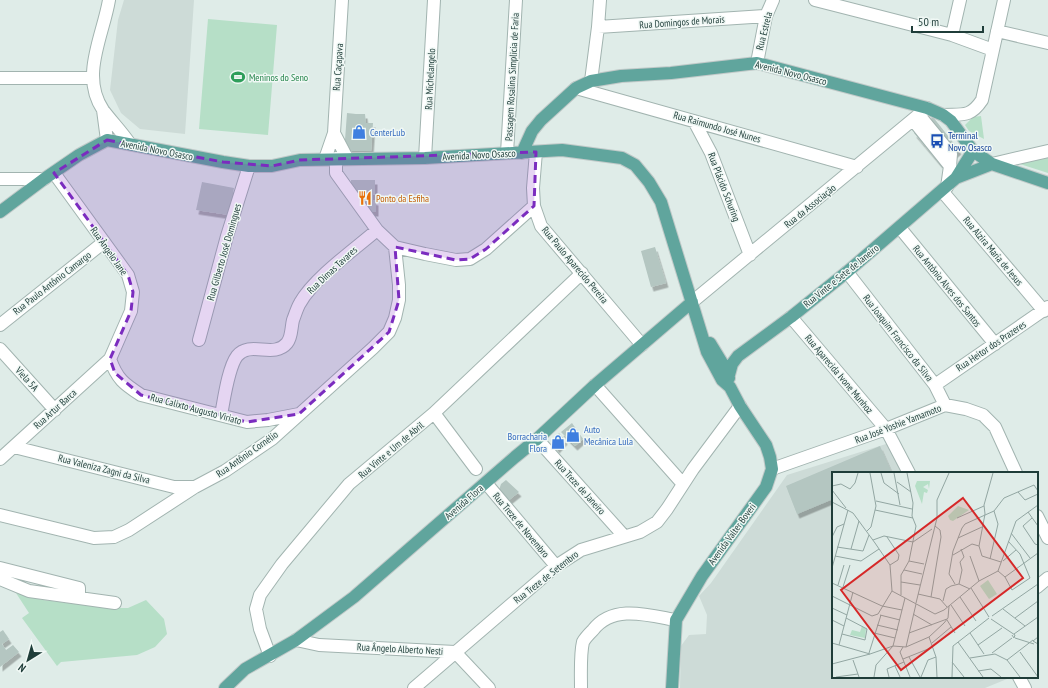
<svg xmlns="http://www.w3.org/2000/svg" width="1048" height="688" font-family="'PT Sans Narrow',sans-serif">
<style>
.built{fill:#cddbd7}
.green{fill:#b6dfc7}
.building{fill:#b4c6c1;filter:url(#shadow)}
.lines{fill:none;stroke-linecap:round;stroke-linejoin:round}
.minor-casing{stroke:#a2b4b0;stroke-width:14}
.major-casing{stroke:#c0c9c8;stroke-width:14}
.minor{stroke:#fff;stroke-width:12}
.major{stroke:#60a59d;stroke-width:12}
.marked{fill:#7b2cbf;fill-opacity:0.2;stroke:#7b2cbf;stroke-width:3;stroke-dasharray:8 5;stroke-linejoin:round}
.labels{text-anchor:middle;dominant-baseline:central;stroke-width:3;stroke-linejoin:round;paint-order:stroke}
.street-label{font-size:10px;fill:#1f3d39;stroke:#f0f8f5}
.leisure-label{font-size:10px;fill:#27864d;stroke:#f0f8f5;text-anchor:start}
.shop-label{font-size:10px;fill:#366cbe;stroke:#f0f8f5;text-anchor:start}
.transit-label{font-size:10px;fill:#164399;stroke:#f0f8f5;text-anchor:start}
.food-label{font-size:10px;fill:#c56008;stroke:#f0f8f5;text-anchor:start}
.inset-road{fill:none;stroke:#92a6a2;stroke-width:1}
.view{fill:#d62828;fill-opacity:0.15;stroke:#d62828;stroke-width:2}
.inset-edge{fill:none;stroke:#1f3d39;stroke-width:2}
</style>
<defs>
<filter id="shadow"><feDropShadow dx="2.5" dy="4.5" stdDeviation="0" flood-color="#0004"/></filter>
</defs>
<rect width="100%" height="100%" fill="#dfece8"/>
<path class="built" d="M124,0H194L185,134L140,129L121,113L110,90L118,20Z
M886,444H888L903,473H833V677H1006L1007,679L985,688H680L681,646L689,635L706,634L707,615L699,596L711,583L787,475Z"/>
<path class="green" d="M208,19L277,25L268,135L199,129Z
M981,116L984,139L969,131L965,125L973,117Z
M1048,156V173L1020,164V162Z
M16,593L43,600L112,608H128L146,600L164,619L167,634L155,647L137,655L61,662L57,666L22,618L29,613Z"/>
<path class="building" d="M347,113L356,114H365L366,123H373L371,151H351L345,140Z
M933,117L959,150L941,165L914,133Z
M351,180H375V194L373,195V200L376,201V212H369L351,190Z
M202,182L234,188L229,215L196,210Z
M655,247L666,283L651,287L641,251Z
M572,423L583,439L575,446L561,432Z
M559,433L565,440L557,449L553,443Z
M880,446L892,473H833V499L797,514L786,486Z
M506,480L519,492L509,500L499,490L501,484Z
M3,630L9,639L2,644L6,650L13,645L19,652L0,667V632Z"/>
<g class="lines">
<defs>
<path id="minor" d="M109,0C103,36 80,76 103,110C112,122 122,132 130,144
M815,0L952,35L993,50
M598,27L766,16
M997,31L1048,43
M952,35L960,0
M757,63L766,16L773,0
M0,78H93
M591,81L598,27L600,0
M576,88L857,167
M103,110L107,140
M919,115L951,154L950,166
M943,115C962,114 970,118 982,100L1004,0
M913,120L950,166L947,187
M694,121L711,153L750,255
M334,133L347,158
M536,152L533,188L534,206L541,226L642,345
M507,153L516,0
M336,158V173L377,230L395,247L425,254L456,260L470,259L486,249L534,206
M425,158L434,0
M325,159L334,133L342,0
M992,164L1048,151
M0,179H44
M942,191L1044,311
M900,228L995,344
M847,272L935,385L945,405
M692,302L927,108
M791,317L886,429L909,473
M0,325L104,242
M199,340L227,236L249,166
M0,349L55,410
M110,359C117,379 124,384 141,395L247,422L268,420L299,414
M595,385L683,484
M935,385L1048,307
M434,413L476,469
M221,415C224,400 228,368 237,356C250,340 274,359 287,343C292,337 291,328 293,320C295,315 297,308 300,303C314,278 355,249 377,230
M537,439L624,536
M14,447L174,487H195
M0,459L110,359L131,311L133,292L128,275L54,173
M772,469L886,429L945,405L966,409L983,415L995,427L1016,473
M486,483L556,566
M0,515L94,538L114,537L129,530L195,487L225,471L272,439L373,348L389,332L395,318L399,300V285L395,247
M1037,516L1048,538
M0,568L79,588V598
M0,579L29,591L115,603
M1037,587L1048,578
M296,640L319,645L455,652L489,688
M270,656L260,629L256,609L260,595L282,564L349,484L434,413L582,273
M1019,677L1025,688
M414,688L556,566L581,550L640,532L657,522L667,509L693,469L740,406
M581,688C581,675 580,654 583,642C585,638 590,633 593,630C613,604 648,615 676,620"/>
<path id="major" d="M522,153L532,131L541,120L576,88L591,81L621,76L671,73L757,63L927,108L943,115L951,121L973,151L992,164L1048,183
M956,178L973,151
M0,212L44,179L79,155L107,140L223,162L249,166H272L300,160L425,158L562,150L622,158L635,165L649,182L661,202L707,352L722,380L730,387L740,406L766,445L770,457L772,469L766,487L702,576L676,620L672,688
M710,343L724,366L729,378
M729,375L732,364L738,356L791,317L847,272L956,178L992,164
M225,688L245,669L296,640L354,597L515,457L537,439L595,385L692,302"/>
</defs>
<use href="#minor" class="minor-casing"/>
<use href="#major" class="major-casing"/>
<use href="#minor" class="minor"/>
<use href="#major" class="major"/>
</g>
<path class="marked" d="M107,140L223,162L272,166L300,160L536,152L534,206L486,249L470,259L456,260L395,247L399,300L389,332L299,414L247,422L141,395L115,373L110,359L131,311L133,292L128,275L54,173Z"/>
<defs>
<symbol id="stadium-bare" viewBox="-9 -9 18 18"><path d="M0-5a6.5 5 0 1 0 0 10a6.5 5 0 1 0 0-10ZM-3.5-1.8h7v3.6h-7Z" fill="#2e9e5b" stroke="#f0f8f5" stroke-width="2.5" paint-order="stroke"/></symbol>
<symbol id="shop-bare" viewBox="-9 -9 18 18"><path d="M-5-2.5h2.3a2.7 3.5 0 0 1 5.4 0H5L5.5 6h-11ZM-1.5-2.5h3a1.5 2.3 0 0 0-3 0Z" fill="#3f7fe0" stroke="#f0f8f5" stroke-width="2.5" paint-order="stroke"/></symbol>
<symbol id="bus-bare" viewBox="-9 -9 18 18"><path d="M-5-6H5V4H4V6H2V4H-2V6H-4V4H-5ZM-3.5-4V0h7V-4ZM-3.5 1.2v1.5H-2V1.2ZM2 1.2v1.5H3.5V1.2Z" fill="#1a4fb4" stroke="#f0f8f5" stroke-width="2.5" paint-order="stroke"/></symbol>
<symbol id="restaurant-bare" viewBox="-9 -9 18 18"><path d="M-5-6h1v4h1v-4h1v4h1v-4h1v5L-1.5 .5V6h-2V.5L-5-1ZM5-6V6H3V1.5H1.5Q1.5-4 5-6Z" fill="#e8710a" stroke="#f0f8f5" stroke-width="2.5" paint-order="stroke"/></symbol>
</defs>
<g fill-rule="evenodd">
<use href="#stadium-bare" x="228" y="67" width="20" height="20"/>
<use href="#shop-bare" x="349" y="122" width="20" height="20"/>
<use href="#bus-bare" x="927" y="131" width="20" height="20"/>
<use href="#restaurant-bare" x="355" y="188" width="20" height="20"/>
<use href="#shop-bare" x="563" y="425" width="20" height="20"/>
<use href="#shop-bare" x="548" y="432" width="20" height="20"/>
</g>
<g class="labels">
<g class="street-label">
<text transform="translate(682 22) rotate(-4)">Rua Domingos de Morais</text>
<text transform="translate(764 31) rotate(-76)">Rua Estrela</text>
<text transform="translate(338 67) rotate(-86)">Rua Caçapava</text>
<text transform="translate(791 73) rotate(14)">Avenida Novo Osasco</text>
<text transform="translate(512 77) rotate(-87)">Passagem Rosalina Simplicia de Faria</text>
<text transform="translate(430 79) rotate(-87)">Rua Michelangelo</text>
<text transform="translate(717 127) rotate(16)">Rua Raimundo José Nunes</text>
<text transform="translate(157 150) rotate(11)">Avenida Novo Osasco</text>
<text transform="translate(479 155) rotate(-3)">Avenida Novo Osasco</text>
<text transform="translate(724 187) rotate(69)">Rua Plácido Schuring</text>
<text transform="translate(810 206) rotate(-39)">Rua da Associação</text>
<text transform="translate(109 251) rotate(55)">Rua Ângelo Jane</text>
<text transform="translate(993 251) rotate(50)">Rua Alzira Maria de Jesus</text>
<text transform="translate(224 252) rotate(-74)">Rua Gilberto José Domingues</text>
<text transform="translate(575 265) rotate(50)">Rua Paulo Aparecido Pereira</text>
<text transform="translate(332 270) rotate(-43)">Rua Dimas Tavares</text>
<text transform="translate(841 276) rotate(-39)">Rua Vinte e Sete de Janeiro</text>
<text transform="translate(52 283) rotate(-38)">Rua Paulo Antônio Camargo</text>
<text transform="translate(947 286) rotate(51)">Rua Antônio Alves dos Santos</text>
<text transform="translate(898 338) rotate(52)">Rua Joaquim Francisco da Silva</text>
<text transform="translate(991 346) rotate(-34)">Rua Heitor dos Prazeres</text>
<text transform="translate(839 374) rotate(50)">Rua Aparecida Ivone Munhoz</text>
<text transform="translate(27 379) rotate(48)">Viela 5A</text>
<text transform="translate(55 409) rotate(-42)">Rua Artur Barca</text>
<text transform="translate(196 409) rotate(15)">Rua Calixto Augusto Viriato</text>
<text transform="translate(898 424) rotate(-21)">Rua José Yoshie Yamamoto</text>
<text transform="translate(391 450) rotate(-40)">Rua Vinte e Um de Abril</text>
<text transform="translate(247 454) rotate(-35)">Rua Antônio Cornélio</text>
<text transform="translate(104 469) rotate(14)">Rua Valeniza Zagni da Silva</text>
<text transform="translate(580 487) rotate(48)">Rua Treze de Janeiro</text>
<text transform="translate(464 502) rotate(-41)">Avenida Flora</text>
<text transform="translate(521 525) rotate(50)">Rua Treze de Novembro</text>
<text transform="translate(732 534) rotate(-54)">Avenida Valter Boveri</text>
<text transform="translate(546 577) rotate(-38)">Rua Treze de Setembro</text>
<text transform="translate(400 649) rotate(3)">Rua Ângelo Alberto Nesti</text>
</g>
<g class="leisure-label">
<text x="249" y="77">Meninos do Seno</text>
</g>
<g class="shop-label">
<text x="370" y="132">CenterLub</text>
<text x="584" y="429">Auto<tspan x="584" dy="12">Mecânica Lula</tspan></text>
<text x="547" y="436" text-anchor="end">Borracharia<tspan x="547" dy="12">Flora</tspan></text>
</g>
<g class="transit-label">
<text x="948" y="135">Terminal<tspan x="948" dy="12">Novo Osasco</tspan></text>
</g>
<g class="food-label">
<text x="376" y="198">Ponto da Esfiha</text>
</g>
</g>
<g transform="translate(832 472)">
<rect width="206" height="206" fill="#dfece8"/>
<path d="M85,9H98L97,17L96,12L91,15L96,18L95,21L92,20L90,32L83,14ZM126,34L137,38L121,49L118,48L116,44ZM156,108L165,122L157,127L148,114ZM30,154L34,157L33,166L18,163L20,158L28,160Z" fill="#b6dfc7"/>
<path class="inset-road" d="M49,1L52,11L67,22M62,1L68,33M161,1L152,33L153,42L147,74L150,84L169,90M65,10L79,20M0,14L9,12L18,17L23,11L26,1M0,18L14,36M186,20L193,28L206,22M44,29L80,37M0,30L21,41L43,71L58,93L60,119L103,142L112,138L147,109L166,99L184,49L206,33M43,38L81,46M162,39L172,26L202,13L206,19M196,40L206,54M125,46L152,34M200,46L191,54L203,72L206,73M35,59L39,55L44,34L38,1M179,61L198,86M0,65L5,55L12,52M55,65L67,83L66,88L58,93M126,66L150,55M41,68L52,64L81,70L100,57M5,75L31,79L37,63M19,77L27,49M121,83L140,72L147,74M3,84L29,89L47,77M138,84L147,109M158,87L166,52L162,39M77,89L92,92M171,89L184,78M0,96L16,38M72,98L90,102M166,99L173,105L180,118L198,106L188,82L176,69M173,105L206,81M69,110L88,113M0,111L50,134L70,138M123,112L117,102L121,79L130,56L133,52L162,39M127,112L130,98L128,90L132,85L129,77M6,113L12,93M11,115L18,93M139,116L157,145M86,122L108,127L115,135M69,123V103L77,89L84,54L80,44L81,31L75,1M0,124L40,144L46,142L60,119M99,125L109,65L108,58L103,54M128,125L144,149M111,129L114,117L119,114L127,112L138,117M84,131L105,46V28L117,1M119,133L133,154M0,136L15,143M171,137L193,154M81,142L100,153M48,143L68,148M160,144L206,112M183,146L206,129M159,147L183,163L182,166L180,163M0,148L12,154M115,148L123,161M45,153L66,158M42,161L63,166M77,161L115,147M138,161L152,182M10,162L33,168L35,157L14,146M182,162L206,145M97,165L104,185L105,205M206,165L201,169L206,172M183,166L202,172M126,170L151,205M0,171L38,182L61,174L74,175L97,165L112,151L116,146L117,134M100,171L119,155M7,173L21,120M146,173L170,156M61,174L73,126M71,175L68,180L78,205M74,175L84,132M188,180L206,205M37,181L49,143M160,181L180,166M77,185L88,205M138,186L163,182L175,188L188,205M71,187L101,175M21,188L27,205M175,188L201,168M120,190L132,205M0,192L38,182M63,194L68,205M146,199L159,197L169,205M4,205L26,202M42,205L44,193L61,174M57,205L55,197L72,190M89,205L96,188L104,185M120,205L121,174L157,146"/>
<path class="view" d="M131,26L191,106L69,198L9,118Z"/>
<rect width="206" height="206" class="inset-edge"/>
</g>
<g transform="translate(28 660) rotate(217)" stroke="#f0f8f5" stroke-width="3" paint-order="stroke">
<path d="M0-3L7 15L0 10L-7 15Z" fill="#1f3d39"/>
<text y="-6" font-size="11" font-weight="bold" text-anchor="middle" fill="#1f3d39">N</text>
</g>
<path d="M912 26v6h71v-6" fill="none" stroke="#1f3d39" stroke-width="2"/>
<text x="918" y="26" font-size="12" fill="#1f3d39" stroke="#f0f8f5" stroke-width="3" paint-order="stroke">50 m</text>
</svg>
